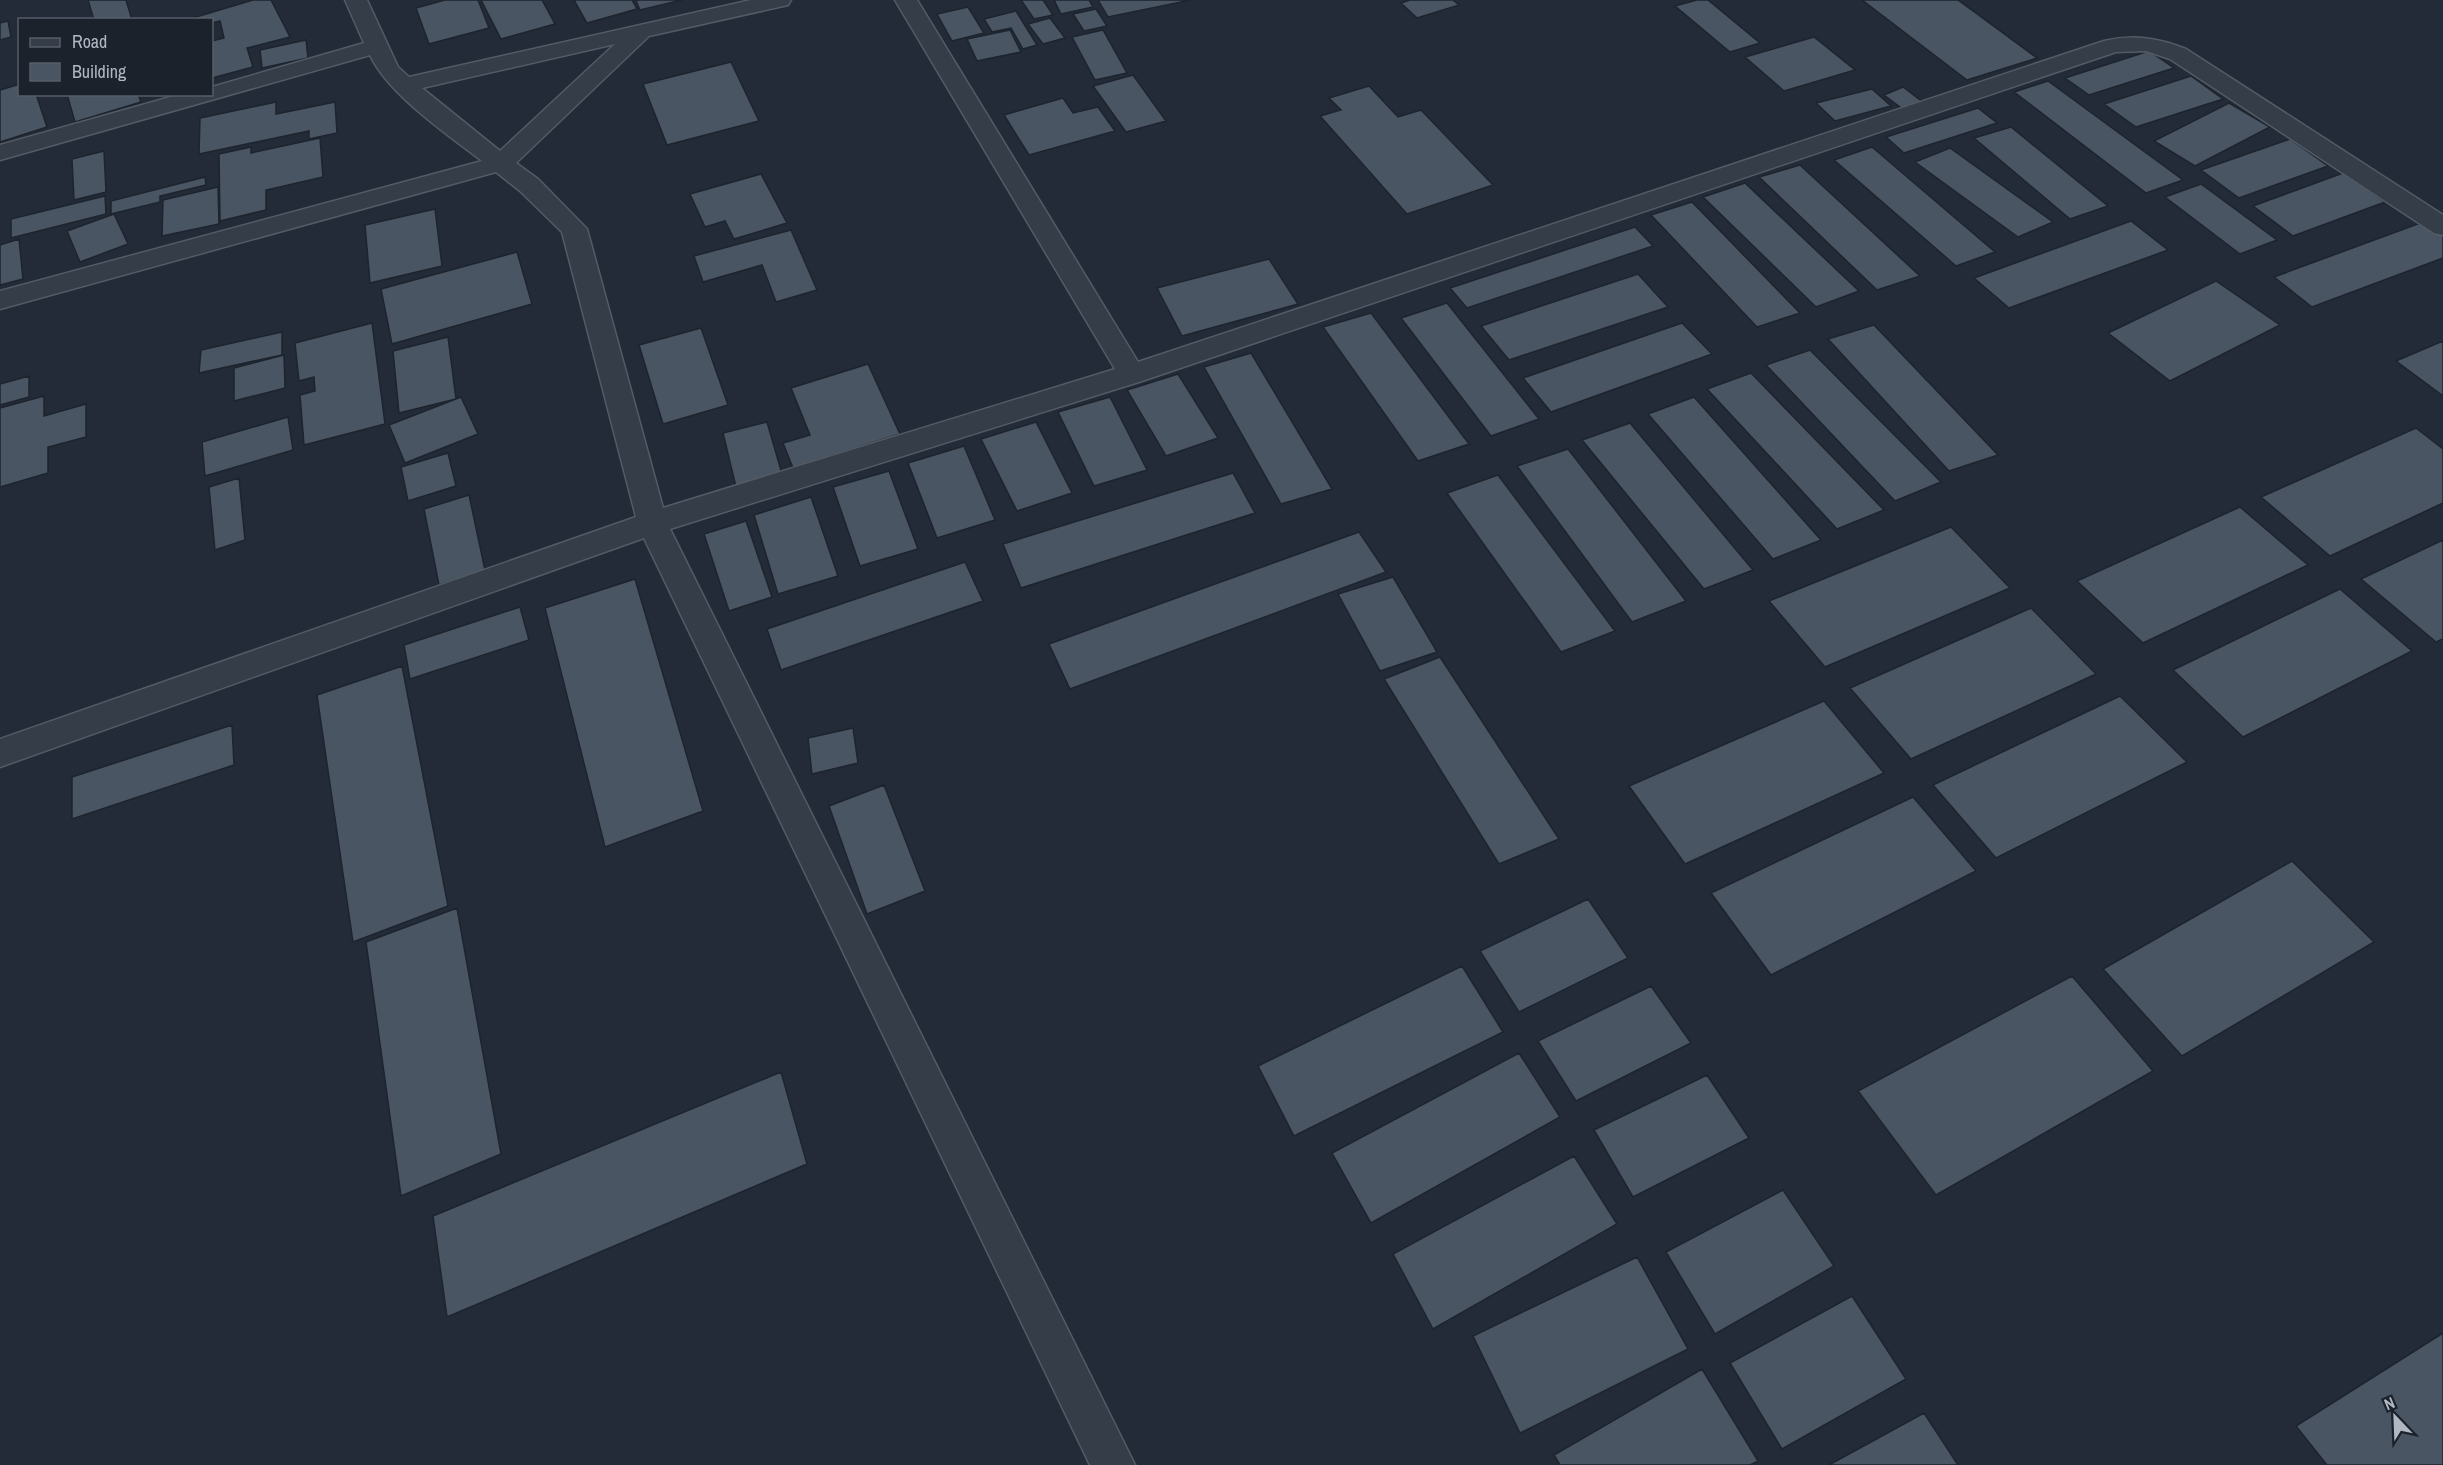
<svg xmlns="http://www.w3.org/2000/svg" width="2443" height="1465" font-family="'Archivo Narrow',sans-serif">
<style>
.building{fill:#4a5563;stroke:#1d242e;stroke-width:1.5}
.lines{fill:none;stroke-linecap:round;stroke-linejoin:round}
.minor-casing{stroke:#535b65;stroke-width:3}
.minor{fill:#353d48;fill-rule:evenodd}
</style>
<rect width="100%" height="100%" fill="#222b37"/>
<path class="building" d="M88,0H126L132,20H94Z
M253,0H271L290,37L247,48L253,67L212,78V41L224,38L220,21L212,23V20H186Z
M445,0H478L489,28L429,44L416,8Z
M481,0H542L555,24L501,39Z
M574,0H632L637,9L587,23Z
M638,0H682L640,10L636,1Z
M1021,0H1043L1053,15L1034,19Z
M1054,0H1089L1093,7L1061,14Z
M1098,0H1191L1108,17Z
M1410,0H1453L1459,5L1417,18L1401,3Z
M1697,0H1708L1760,43L1730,52L1675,6Z
M1862,0H1958L2037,58L1967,80Z
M968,7L984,33L952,41L937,14Z
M1096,9L1107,26L1084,31L1073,14Z
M1016,11L1037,45L1023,49L1011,28L992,32L984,19Z
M1050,18L1065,38L1043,44L1028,24Z
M8,21L11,37L0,40V23Z
M1010,30L1021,52L977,61L967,39Z
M1103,30L1127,73L1095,80L1072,37Z
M1814,37L1855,70L1784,91L1745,57Z
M306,40L308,58L262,68L260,50Z
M2149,51L2174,68L2089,95L2065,78Z
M731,62L759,121L667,145L643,84Z
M1133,75L1166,121L1126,132L1093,86Z
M2191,76L2223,99L2136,127L2104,104Z
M2048,81L2183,180L2146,193L2014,92Z
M20,84V94H36L47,127L0,142V90Z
M1369,86L1398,117L1421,110L1493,185L1407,214L1320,116L1341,110L1329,98Z
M1903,87L1924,103L1904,110L1884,95Z
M1872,89L1891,106L1835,121L1816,103Z
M67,94H138L141,102L75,122Z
M1063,98L1073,113L1098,107L1115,131L1029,155L1004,115Z
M276,102V114L335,102L337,133L309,139V131L199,154L200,118Z
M2229,103L2270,127L2195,166L2154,141Z
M1978,108L1997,123L1904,153L1886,137Z
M2011,127L2108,206L2070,219L1974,138Z
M320,138L323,177L266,190V210L220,221L219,154L251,147V153Z
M2290,139L2328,166L2239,198L2201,170Z
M1872,147L1995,252L1956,266L1834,160Z
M1950,148L2053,222L2018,237L1915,162Z
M104,151L106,192L74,200L72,159Z
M1800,165L1920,276L1877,290L1759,177Z
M2343,173L2385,202L2293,236L2253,206Z
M761,174L787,223L734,239L725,221L705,227L690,194Z
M205,177L206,185L160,196V202L111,214V201Z
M1745,183L1859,291L1816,307L1703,197Z
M2201,184L2277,240L2240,254L2165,197Z
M218,187L219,224L162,236L163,200Z
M105,196L106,214L11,238V219Z
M1692,202L1800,313L1757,327L1651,215Z
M435,209L442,266L370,283L365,225Z
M114,214L128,244L80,262L67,231Z
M2131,221L2168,250L2009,308L1974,278Z
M2423,222L2443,236V258L2312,307L2274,277Z
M1635,227L1653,246L1467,308L1450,288Z
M791,230L817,290L776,302L762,265L703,282L694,256Z
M19,239L23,279L0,285V245Z
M517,252L532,304L392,344L381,289Z
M1269,259L1298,304L1182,336L1157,288Z
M1638,274L1668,307L1509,360L1481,326Z
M2216,281L2280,325L2170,381L2108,333Z
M1447,303L1539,419L1491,436L1401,318Z
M1371,313L1469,444L1418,461L1323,327Z
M372,323L385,424L304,445L300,395L315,391L314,377L299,381L295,343Z
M1682,323L1712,354L1551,412L1523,378Z
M1874,325L1998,455L1949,471L1828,339Z
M701,328L728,405L663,424L639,345Z
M282,332V355L199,373L201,350Z
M448,337L456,399L399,413L393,351Z
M2443,341V396L2396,361Z
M1810,350L1941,482L1895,501L1766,365Z
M1251,353L1332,489L1281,504L1204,367Z
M284,355L285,388L234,401V368Z
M868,364L900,434L793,468L783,443L810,435L791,388Z
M1751,373L1884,510L1837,529L1707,389Z
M1178,374L1218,438L1166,456L1127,390Z
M29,376V397L0,405V384Z
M44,396V416L86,404V437L48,447V473L0,487V408Z
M461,397L478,434L405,463L389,425Z
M1110,397L1147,470L1094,486L1058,412Z
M1694,397L1821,540L1773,559L1648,414Z
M288,417L293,450L205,476L202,442Z
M767,422L782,474L736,487L723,433Z
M1036,422L1072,493L1017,511L981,439Z
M1630,423L1753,570L1704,589L1582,440Z
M2416,428L2443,449V503L2330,556L2261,497Z
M964,446L995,520L937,538L908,463Z
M1568,449L1686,601L1632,622L1517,466Z
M448,453L456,486L408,501L401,467Z
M889,471L918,549L860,566L833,487Z
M1233,473L1255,513L1021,588L1003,544Z
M1498,475L1615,631L1561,652L1447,493Z
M239,478L245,540L215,550L209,487Z
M469,495L485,570L439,585L424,509Z
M811,497L838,576L778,594L754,515Z
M2240,507L2308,565L2143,643L2077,581Z
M746,521L772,597L729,611L704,534Z
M1951,527L2010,588L1825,667L1769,601Z
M1359,532L1386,572L1070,689L1049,644Z
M2443,540V639L2436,642L2361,579Z
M965,562L983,601L781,670L767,629Z
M1393,577L1437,652L1380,671L1338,594Z
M635,579L703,811L605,847L545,608Z
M2340,589L2412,651L2243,737L2173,670Z
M520,607L529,640L410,679L404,645Z
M2031,608L2096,674L1911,759L1850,688Z
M1440,657L1559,839L1499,864L1384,679Z
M402,666L448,906L353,942L317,695Z
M2120,696L2187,762L1996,858L1933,785Z
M1824,701L1884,773L1685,864L1629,786Z
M232,725L234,765L72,819V777Z
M853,728L858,763L812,774L808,738Z
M884,785L925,891L867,914L829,806Z
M1913,797L1976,871L1771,975L1711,893Z
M2292,861L2374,942L2182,1056L2103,969Z
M1588,899L1628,958L1519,1012L1480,951Z
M457,908L501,1154L401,1196L366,942Z
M1462,966L1503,1032L1294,1136L1258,1066Z
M2072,976L2153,1071L1936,1195L1858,1091Z
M1651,986L1691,1043L1576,1101L1538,1041Z
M1519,1053L1560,1117L1371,1223L1332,1153Z
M781,1072L807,1164L447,1317L433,1216Z
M1707,1075L1749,1138L1633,1197L1594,1130Z
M1574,1156L1617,1224L1433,1329L1393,1254Z
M1783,1190L1834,1266L1715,1334L1666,1252Z
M1637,1257L1688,1349L1520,1433L1473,1336Z
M1852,1296L1906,1379L1782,1449L1730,1363Z
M2443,1333V1465H2327L2296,1426Z
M1702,1369L1758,1461L1750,1465H1560L1554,1455Z
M1924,1413L1958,1465H1829Z"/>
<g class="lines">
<defs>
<path id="minor" d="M345,0H367L398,67L409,77L751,0H791L788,5L649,36L516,163L538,179L587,229L663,508L1115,369L895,0H917L1138,362L2104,41C2133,34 2158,38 2186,49L2443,215V235L2434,233L2170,59L2146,51L2116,52L1142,381L670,529L1135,1465H1090L644,538L0,767V739L636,517L562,232L520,191L496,172L0,309V291L482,161C447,134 388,94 370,55L0,160V145L181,94H212V87L364,43ZM615,44L500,151L422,88Z"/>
</defs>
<use href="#minor" class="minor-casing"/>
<use href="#minor" class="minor"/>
</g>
<rect x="18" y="18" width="195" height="78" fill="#1b222c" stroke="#575e69" stroke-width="1.5"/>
<rect x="30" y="38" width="30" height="9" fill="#353d48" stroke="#575e69" stroke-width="1.5"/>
<text x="72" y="48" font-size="18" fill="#b0b8c4">Road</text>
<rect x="30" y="63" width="30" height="18" fill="#4a5563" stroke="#575e69" stroke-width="1.5"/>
<text x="72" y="78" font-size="18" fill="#b0b8c4">Building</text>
<g transform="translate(2395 1417) rotate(337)" stroke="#1b222c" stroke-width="4.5" paint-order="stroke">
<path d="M0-4.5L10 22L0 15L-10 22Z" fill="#b0b8c4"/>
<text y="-9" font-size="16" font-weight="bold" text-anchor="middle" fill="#b0b8c4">N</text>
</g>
</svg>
